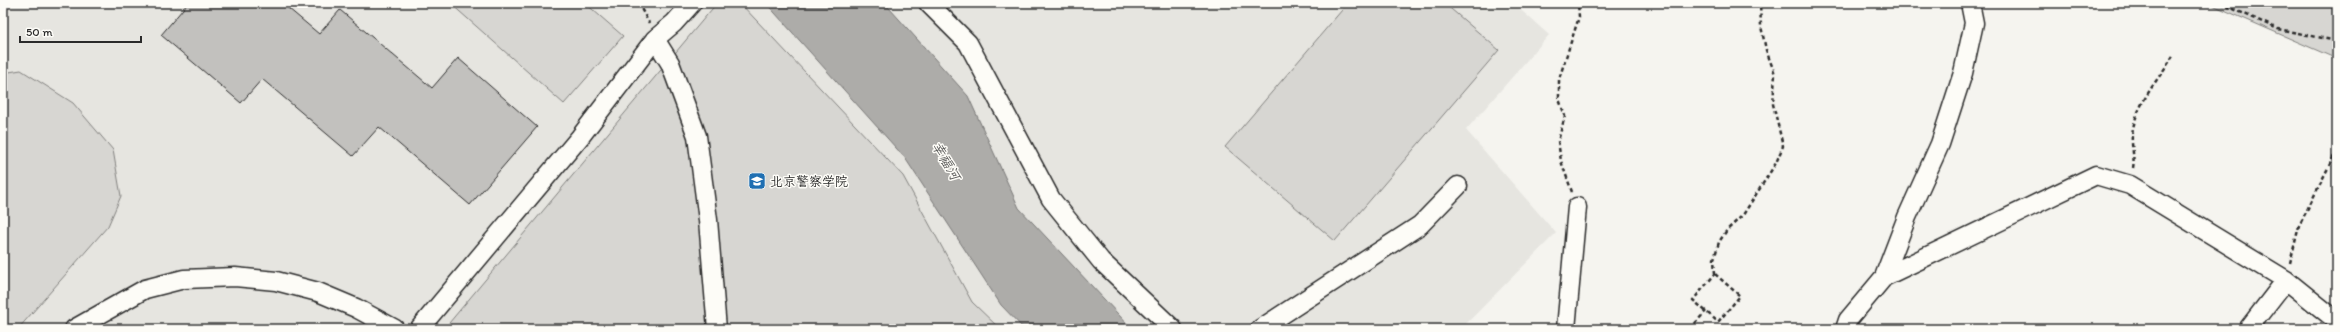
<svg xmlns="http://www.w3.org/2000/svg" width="2340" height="332" font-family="Itim,'LXGW WenKai TC',sans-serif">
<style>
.built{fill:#e6e5e0}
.green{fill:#d7d6d2;stroke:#81807e}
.water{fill:#adaca9;stroke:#797877}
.building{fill:#c2c1be;stroke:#2b2b2b}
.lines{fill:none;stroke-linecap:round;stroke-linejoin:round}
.minor-casing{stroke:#2b2b2b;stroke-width:21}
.path{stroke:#2b2b2b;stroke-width:2.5;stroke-dasharray:4 3;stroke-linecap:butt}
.minor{stroke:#fdfcf7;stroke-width:18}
.labels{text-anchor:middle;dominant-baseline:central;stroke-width:3;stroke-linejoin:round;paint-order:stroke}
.poi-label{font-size:13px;fill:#2b2b2b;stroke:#fdfcf7;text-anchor:start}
.water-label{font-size:14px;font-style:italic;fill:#585857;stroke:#fdfcf7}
</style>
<rect width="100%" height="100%" fill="#f5f4ef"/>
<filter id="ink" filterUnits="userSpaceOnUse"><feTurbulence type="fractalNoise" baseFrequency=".025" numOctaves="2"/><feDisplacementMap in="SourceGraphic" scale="8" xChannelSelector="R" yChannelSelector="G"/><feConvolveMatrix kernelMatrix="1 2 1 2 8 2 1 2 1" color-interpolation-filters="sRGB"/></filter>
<g filter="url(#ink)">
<path class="built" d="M3,3H1513L1549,35L1466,130L1556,233L1461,329H3Z"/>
<path class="green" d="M450,3H585L623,36L564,104Z
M717,3H740L903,176L972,302L1000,329H444Z
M1348,3H1444L1499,50L1335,241L1225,147Z
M2208,3H2337V59Z
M21,70L73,103L113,150L121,196L108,226L18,329H3V73Z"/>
<path class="water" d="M766,3H883L890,9L968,96L1019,208L1132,329H1024L1001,305L905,158Z"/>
<path class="building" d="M188,3H282L319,34L340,10L432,88L458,58L537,127L470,205L379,127L353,156L262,79L241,103L161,35Z"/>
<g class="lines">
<defs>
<path id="minor" d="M928,3L968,43L1051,199L1101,261L1173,329
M655,39L670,63L697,136L708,220L717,329
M1884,277L2096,175L2130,185L2286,280L2337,321
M74,329L145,289L184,279L235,277L276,281L318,292L356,308L395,329
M419,329L580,137L655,39L674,23L692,3
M1260,329L1420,225L1458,186
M1566,329L1577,207
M1845,329L1848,320L1884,277L1907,217L1940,144L1963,73L1974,23L1970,3
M2248,329L2286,280"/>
</defs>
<use href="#minor" class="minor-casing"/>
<path class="path" d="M638,3L649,23
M2220,3L2278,29L2337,41
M2133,168C2135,157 2131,146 2132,135C2135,105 2158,80 2173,56
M1572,192L1561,161L1558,141L1565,116L1559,99V79L1579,17L1578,3
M2290,263L2299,226L2337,150
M1715,274L1714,259L1719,242L1727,230L1743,215L1776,163L1783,146L1773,104L1775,74L1766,50L1761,26L1760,3
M1715,274L1740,296L1718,322L1693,300Z
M1690,329L1706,311"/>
<use href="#minor" class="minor"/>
</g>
</g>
<defs>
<symbol id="university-square" viewBox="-11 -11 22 22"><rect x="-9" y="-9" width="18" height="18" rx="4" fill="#1f6fb2" stroke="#fdfcf7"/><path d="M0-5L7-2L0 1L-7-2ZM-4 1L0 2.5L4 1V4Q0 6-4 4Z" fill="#fff"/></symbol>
</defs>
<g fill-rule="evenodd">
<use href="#university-square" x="747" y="171" width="20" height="20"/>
</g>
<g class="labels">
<g class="poi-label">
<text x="770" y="181">北京警察学院</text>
</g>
<g class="water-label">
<text transform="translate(946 161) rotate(60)">幸福河</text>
</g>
</g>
<rect width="2340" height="332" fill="none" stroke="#fdfcf7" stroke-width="16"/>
<rect x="8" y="8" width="2324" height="316" fill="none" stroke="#2b2b2b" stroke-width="1.5" filter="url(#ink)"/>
<path d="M20 36v6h121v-6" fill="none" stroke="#2b2b2b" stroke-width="2"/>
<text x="26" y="36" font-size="12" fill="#2b2b2b" stroke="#fdfcf7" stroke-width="3" paint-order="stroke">50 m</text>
</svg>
